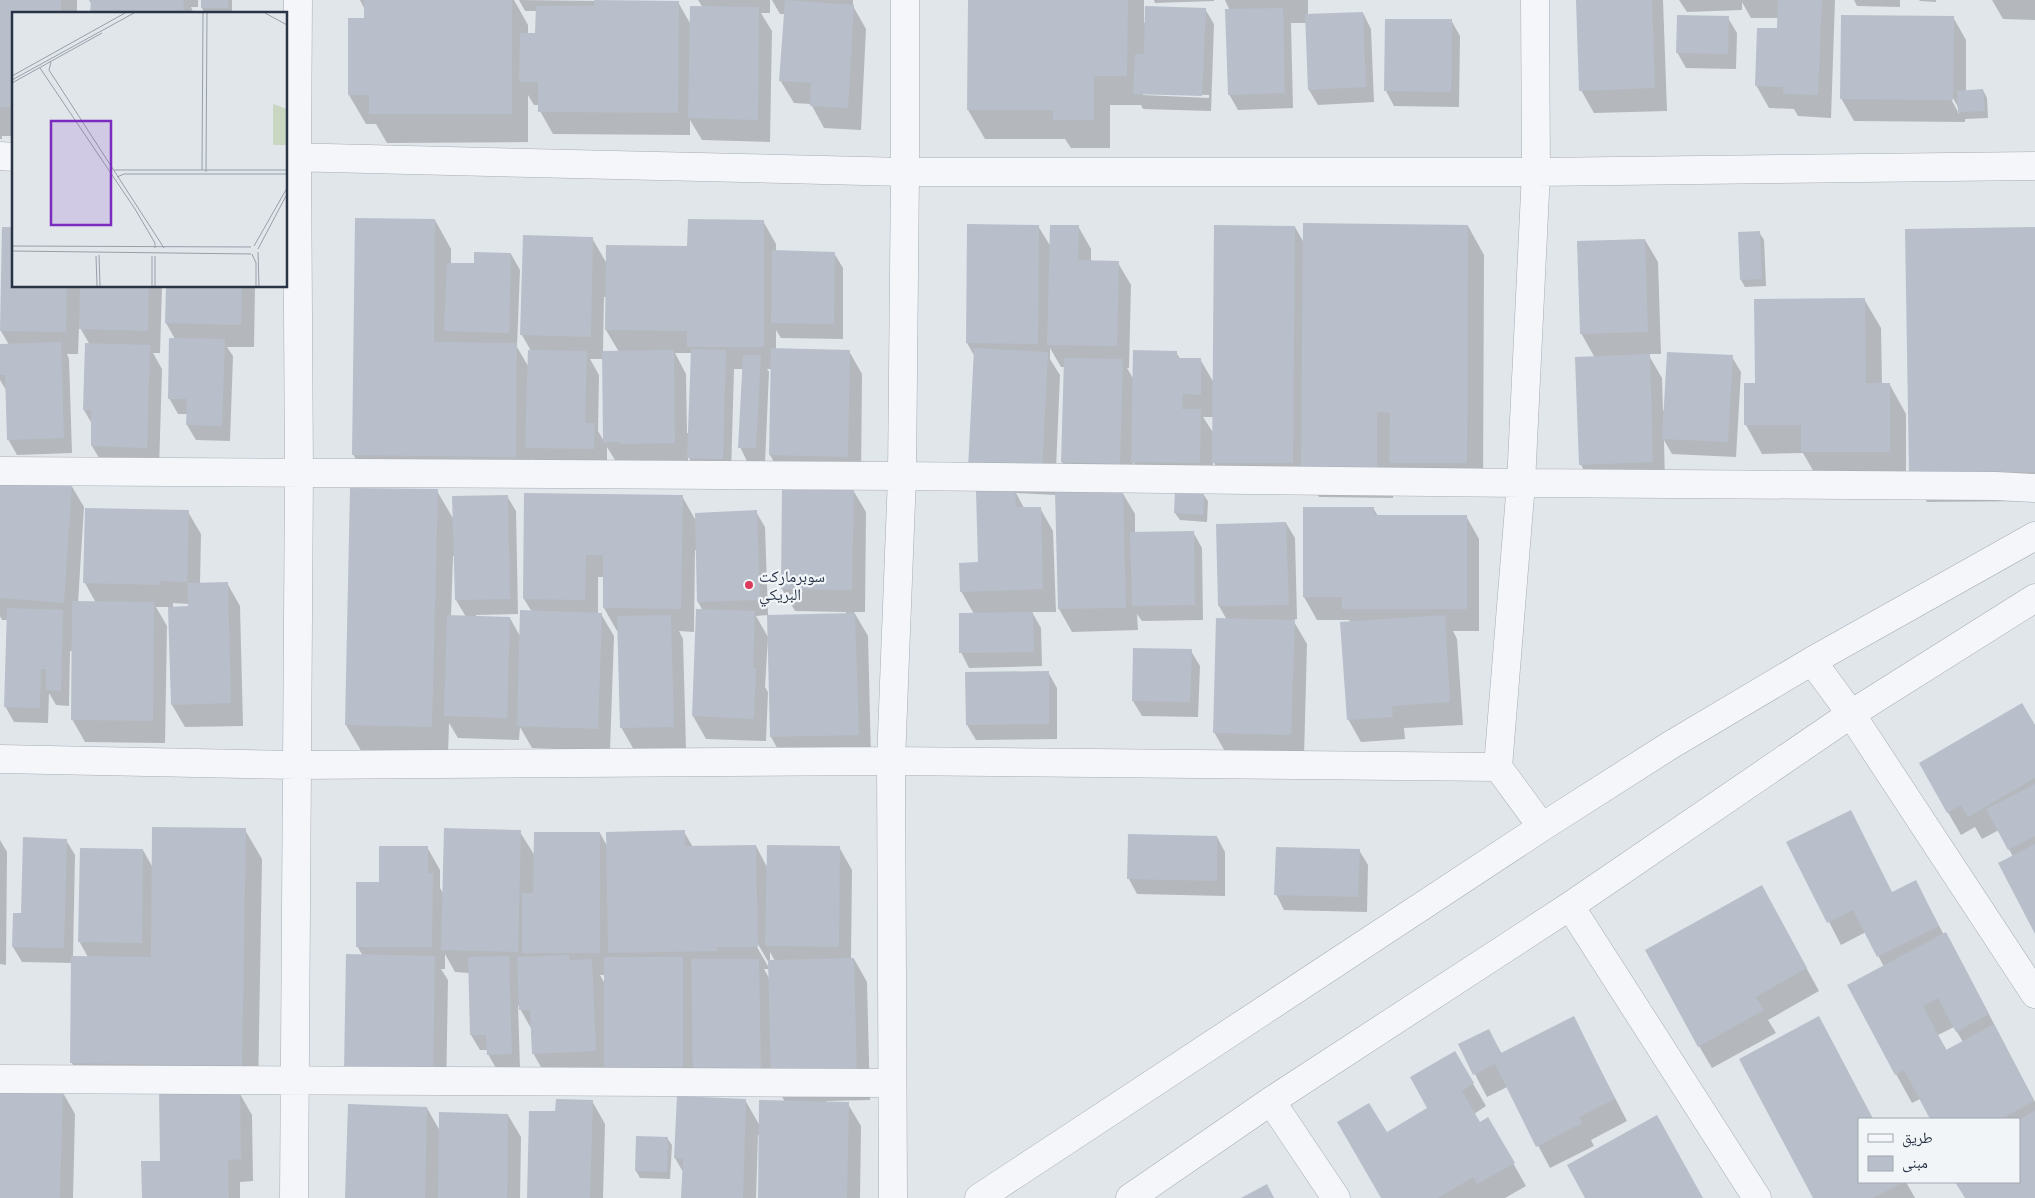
<svg xmlns="http://www.w3.org/2000/svg" width="2035" height="1198" font-family="Inter,'Noto Naskh Arabic',sans-serif">
<style>
.shadow{fill:#0003;fill-rule:evenodd}
.building{fill:#b8bfca}
.lines{fill:none;stroke-linecap:round;stroke-linejoin:round}
.minor-casing{stroke:#a6adb6;stroke-width:29}
.minor{stroke:#f5f6f9;stroke-width:28}
.poi-dot{fill:#dc3a5b;stroke:#f1f5f8;stroke-width:2}
.labels{text-anchor:middle;dominant-baseline:central;stroke-width:4.5;stroke-linejoin:round;paint-order:stroke}
.poi-label{font-size:16px;fill:#283445;stroke:#f1f5f8;text-anchor:start}
.inset-road{fill:none;stroke:#979fa9;stroke-width:1}
.view{fill:#7b2cbf;fill-opacity:0.15;stroke:#7b2cbf;stroke-width:2.5}
.inset-edge{fill:none;stroke:#283445;stroke-width:2.5}
</style>
<rect width="100%" height="100%" fill="#e1e6eb"/>
<path class="shadow" d="M0,0H77V14H14V136H2V139H0Z
M89,0H198V7H191L194,14H92V5Z
M202,0H232V14H205L202,8Z
M360,0H514L528,25V34H537V11H525L519,0L678,2L691,25L703,8L698,0H770V13H761L772,31L770,142L702,140L690,120V135L553,134L540,111V105H534L528,95V142L387,143L376,124H366L349,95V19H366L364,8Z
M772,0H853V6L866,29L861,130L824,128L811,104L794,103L780,80L785,14H780Z
M969,0H1144V23L1205,9L1214,24L1211,111L1143,109L1141,105H1110V148H1071L1065,139H985L968,110ZM1143,93L1209,95V98L1143,95Z
M1154,0H1214V1L1155,3Z
M1225,0H1308V15L1363,13L1371,29L1374,102L1318,105L1309,90L1307,23H1291L1293,108L1238,110L1229,94L1230,11Z
M1578,0H1663L1667,111L1594,113L1581,90Z
M1679,0H1835L1831,118L1798,116L1794,109L1769,108L1756,85L1779,30V18H1751L1742,2V10L1687,12Z
M1854,0H1900V7L1857,6Z
M1919,0H1936V2L1920,1Z
M1992,0H2035V20L2003,19Z
M1953,17L1966,40V91L1983,90L1987,98L1988,118L1965,119V122L1854,121L1841,98ZM1951,94L1959,109V114L1949,95Z
M1728,18L1737,33L1736,69L1686,68L1677,52Z
M1451,20L1460,36L1459,107L1394,106L1386,91Z
M435,220L451,249V264L475,265L511,254L520,270L517,347L528,366L531,351L522,335L592,238L607,264L689,247L763,221L776,244V252L834,253L843,268V339L781,338L776,330V350L849,351L862,374L861,479L783,478L770,455L772,369H767L769,372L765,463H748L740,447L743,369H734L731,474L697,473L688,456V465H618L607,447V472L539,470L532,458V486L370,484L353,454ZM604,297H607L606,330L619,352H603ZM675,353H692L689,433H687L686,374ZM590,359H603L605,443L598,431L599,375Z
M968,225L1038,226L1051,247L1078,226L1091,249V262L1118,263L1131,285L1129,368H1127L1134,380L1176,352L1180,359H1200L1214,383L1295,227L1304,243L1468,226L1484,255L1483,492H1407L1393,467V498L1319,497L1309,480L1230,492L1213,461L1212,485L1145,484L1133,462L1132,486L1075,485L1062,462L1065,367H1061L1050,348V359L1060,375L1055,493L1122,492L1135,514V533L1193,532L1202,548L1203,620L1142,621L1137,614L1138,630L1072,632L1059,609L1056,495L1016,493L1024,508H1040L1053,531L1056,612H1032L1041,628L1042,666L969,668L961,652L974,614L961,591L979,564L983,492L970,469L975,357L967,343ZM1203,417H1214V434Z
M2035,228V501L1927,502L1910,473Z
M1759,232L1764,240L1766,286L1745,287L1741,280Z
M1645,240L1658,262L1661,354H1648L1662,378L1663,411L1732,357L1741,372L1736,457L1672,454L1664,440L1665,485L1594,487L1581,465L1595,358L1581,333Z
M14,286H162L160,353H153L162,369L159,470L105,468L92,446V424L84,410L86,345H90L79,326L78,354H67L69,359L72,453L17,455L8,439L6,390L0,380V346L9,345L1,331Z
M167,286H255L254,347H227L233,356L230,441L196,440L187,425L188,414H178L169,398L175,339L166,323Z
M1864,299L1881,328L1882,385H1890L1906,414V480L1819,481L1803,453L1762,454L1746,425L1756,384Z
M0,479L71,485L84,507L78,603H96L85,583L86,509L188,512L201,534L200,584L227,583L240,606L243,726L185,727L172,705L169,607H156L167,626L165,743L85,742L72,719L73,651H70L69,706L56,705L49,693L48,723L14,722L5,706L8,620H2L0,616ZM173,603L189,604V607L173,608Z
M853,490L866,512L865,612H854L868,636L871,758L784,760L771,737L768,616L846,614V612L795,611L782,589Z
M437,491L454,520L507,496L516,511L518,614L476,615V617L510,618L521,638L532,612L524,599L525,494L682,496L696,521L756,512L765,527L768,615L756,616L768,637L765,687L768,692L766,741L706,739L693,716L703,611L698,602L697,550H695L694,632L679,631L683,639L686,749L634,750L621,727L619,631H617L604,608V577H598V614H601L614,636L610,751L532,748L520,727L519,740L458,738L449,723L448,755L363,754L346,725ZM453,556H455L456,600L466,617L451,616Z
M1203,494L1208,501L1207,522L1180,520L1175,513Z
M1304,508H1373L1378,516H1466L1479,539V631H1453L1457,639L1463,725L1404,728L1405,739L1361,742L1348,719L1351,622L1349,620H1317L1304,597Z
M1286,523L1295,538L1297,619L1293,620L1307,644L1304,757L1227,755L1214,732L1227,620L1219,606Z
M1191,651L1200,666L1198,717L1142,716L1133,701Z
M1048,672L1057,688V739L976,740L967,725Z
M2035,726V932L2013,857L1999,830L1982,839L1975,827L1961,835L1920,764Z
M1850,812L1892,893L1915,881L1944,935L1962,963L2035,1102V1198H1966L1956,1182H2019V1119H1931L1920,1099L1912,1103L1896,1074L1884,967L1866,932L1841,945L1788,843ZM1954,1027L1963,1042L1947,1051L1938,1035Z
M245,830L262,859L258,1094H240L252,1115L253,1181L240,1182V1198H143L162,1162L160,1093L88,1092L72,1063L73,963L22,962L13,947L22,914L66,840L75,855L73,957H88L79,941L143,850L153,868Z
M520,832L535,856L600,833L607,846L684,832L693,847L756,846L767,867L839,847L852,870L851,959H854L867,982L870,1100L826,1101V1103L848,1104L861,1126L860,1198H759L760,1135H758L756,1198H682L683,1172L675,1158L678,1097L745,1100L760,1126L785,1102L773,1081L546,1076L533,1053L532,1030L518,1005L520,1069L497,1070L488,1054V1050H480L471,1035L469,973L455,972L445,954V969H441L448,980L446,1095L358,1094L363,956L357,946L381,884L427,847L440,870V888L443,893ZM756,941L769,963V968L754,942ZM770,952L775,961H770ZM764,969H769V978ZM600,975H605V984Z
M1217,837L1225,852V896L1137,894L1129,879Z
M0,840L7,852L6,965L0,964Z
M1359,850L1368,865L1367,912L1284,910L1276,894Z
M1774,909L1819,991L1768,1020L1776,1033L1712,1068L1699,1046Z
M1573,1017L1627,1121L1591,1140L1594,1146L1550,1168L1507,1087L1487,1097L1459,1044L1488,1030L1502,1054Z
M1831,1040L1873,1119H1859V1182H1906L1915,1198H1814Z
M1455,1053L1486,1106L1474,1114L1479,1124L1488,1119L1526,1186L1505,1198H1382L1386,1134L1429,1108Z
M62,1091L75,1114L73,1198H0V1114Z
M592,1101L605,1124L603,1198H528L556,1113Z
M427,1108L440,1131L508,1115L521,1137L520,1198H347Z
M667,1138L672,1145L670,1179L640,1178L636,1171Z"/>
<path class="building" d="M0,0H61V14H14V107H0Z
M91,0H184L183,14H90Z
M201,0H228V8H201Z
M364,0H512V114H369V95H348V18H364Z
M594,0L679,1L678,113L538,112V82H519L520,33H535L536,6H594Z
M785,0L854,5L848,108L810,106L811,83L779,81Z
M968,0H1128L1127,76H1094V120H1053V110H967Z
M1576,0H1652L1655,88L1579,91Z
M1778,0H1822L1818,95L1783,94V87L1755,86L1757,28H1777Z
M690,6L759,7L758,120L688,118Z
M1145,6L1206,8L1202,96L1133,94L1135,54H1144Z
M1283,8L1285,93L1228,95L1225,9Z
M1363,12L1366,87L1308,90L1305,14Z
M1677,15L1729,16L1728,54L1676,53Z
M1841,15L1954,16L1953,100L1840,99Z
M1385,19H1452L1451,92L1384,91Z
M1983,89L1985,111L1958,112L1957,91Z
M355,218L435,219L434,342L517,343L516,457L352,455Z
M688,219L764,220V347H687V331L605,330L606,245L687,246Z
M1303,223L1468,225L1467,463H1389L1390,413L1377,412V469L1301,468Z
M967,224L1039,225L1038,344L966,343Z
M1050,225H1079L1078,260L1119,261L1117,346L1047,345Z
M1214,225L1295,226L1293,463H1212Z
M2,227H14V286H67L66,332L0,331Z
M2035,227V472L1909,474L1905,229Z
M1760,231L1762,279L1740,280L1738,232Z
M523,235L593,237L591,337L520,335Z
M1645,239L1648,332L1580,334L1577,241Z
M772,250L835,252L834,324L771,323Z
M474,252L511,253L509,333L444,331L447,263H474Z
M80,286H149L148,331L79,329Z
M166,286H242L241,325L165,323Z
M1865,298L1866,383H1890V452H1801V425H1744V383H1755L1754,299Z
M169,338L225,339L222,426L186,425L187,399H168Z
M61,342L64,438L7,440L5,375H0V344Z
M85,343L150,345L147,448L91,446V410H83Z
M771,348L850,350L848,457L769,455Z
M974,348L1048,352L1042,473L968,469Z
M691,349L726,350L723,459L687,458Z
M528,350L587,351L585,423H595L594,449L525,448Z
M674,350L675,443L620,444V442H603L602,351Z
M1133,350L1177,351V358H1201V395L1183,394L1182,409H1201L1200,463L1131,462Z
M1667,352L1733,355L1728,442L1662,439Z
M1650,354L1653,462L1579,465L1575,357Z
M743,355H761L756,448H738Z
M1064,358L1123,359L1120,464L1061,462Z
M0,478L72,483L64,603L0,598Z
M782,487L854,488L852,590L781,589Z
M350,488L438,489L432,727L345,725Z
M1015,490L1016,507H1041L1043,589L960,592L959,563L978,562L976,491Z
M1123,490L1126,608L1058,609L1055,492Z
M1175,491L1204,493L1203,515L1174,513Z
M524,493L683,495L681,609L603,608V555H586L585,600L523,599Z
M508,495L510,599L455,600L452,496Z
M1303,507H1374V515H1467V609H1342V597H1303Z
M85,508L189,510L187,582L160,581V585L83,583Z
M757,510L760,600L697,602L695,513Z
M1286,522L1289,605L1218,606L1216,524Z
M1194,531L1195,605L1132,606L1130,532Z
M228,582L231,703L171,705L168,607L188,606L187,583Z
M72,601L154,602L153,721L71,720Z
M7,608L63,610L61,691L46,690V669H41L40,708L4,707Z
M696,609L755,611L753,668H756L754,719L692,716Z
M520,610L602,613L598,729L517,726Z
M1033,612L1034,652L959,653V613Z
M855,613L859,735L770,737L767,615Z
M447,615L510,617L507,718L444,716Z
M671,615L674,727L620,728L617,616Z
M1445,615L1450,702L1392,706L1393,717L1347,720L1340,622Z
M1216,618L1295,620L1291,735L1213,733Z
M1133,648L1192,649L1190,702L1132,701Z
M1049,671V724L966,725L965,672Z
M2022,703L2035,725V778L1968,817L1961,805L1947,813L1919,763Z
M2035,784V836L2008,850L1986,809Z
M1851,810L1892,892L1916,880L1939,926L1877,957L1853,910L1827,923L1786,842Z
M152,827L246,828L242,1066L70,1063L71,956L151,957Z
M444,828L521,830L518,952L441,950Z
M685,830V846L756,845L758,947H717V951L608,953L606,832Z
M534,832H600V953H522V893H533Z
M1128,834L1217,836V881L1127,879Z
M23,837L67,839L64,948L12,947L13,913H21Z
M2035,844V934L1998,863Z
M767,845L840,846L839,947L765,946Z
M379,846H428V873H433L432,947H356V882H379Z
M1276,847L1360,849L1358,897L1274,895Z
M80,848L143,849L142,943L78,942Z
M1762,885L1807,968L1756,997L1764,1010L1698,1047L1645,950Z
M1946,932L1989,1014L1956,1032L1938,998L1923,1006L1946,1050L1994,1024L2034,1101L2001,1119H1930L1904,1070L1895,1075L1847,985Z
M346,954L435,956L433,1073L344,1071Z
M569,955V960L592,959L596,1051L532,1054L530,1010H519L517,957Z
M509,956L512,1054L487,1055L486,1035H470L468,957Z
M604,957H683V1069H604Z
M854,958L857,1077L771,1080L768,960Z
M691,959H759L761,1070H728V1068H693Z
M1574,1016L1615,1099L1579,1117L1582,1123L1536,1147L1495,1064L1473,1075L1458,1044L1489,1029L1501,1053Z
M1819,1016L1873,1119H1859V1182H1904L1873,1198H1813L1739,1059Z
M1455,1051L1474,1083L1462,1091L1480,1122L1488,1117L1515,1163L1477,1184L1473,1177L1438,1198H1381L1337,1122L1369,1103L1387,1132L1427,1108L1410,1077Z
M0,1088L63,1090L60,1198H0Z
M240,1091L241,1159L228,1160L229,1198H142L141,1161H160L159,1093Z
M677,1096L746,1099L743,1198H681L683,1159L674,1158Z
M556,1099L593,1100L590,1198H527L529,1111H555Z
M759,1100L849,1102L847,1198H758Z
M348,1104L427,1107L425,1198H345Z
M2035,1110V1198H1965L1955,1182H2019V1120Z
M439,1112L508,1114L507,1198H438Z
M1657,1115L1703,1198H1585L1567,1165Z
M636,1136L668,1137L667,1172L635,1171Z
M1267,1184L1274,1198H1241Z"/>
<g class="lines">
<defs>
<path id="minor" d="M1535,0L1536,172L1521,483L1498,767L1542,827
M0,156L14,157
M286,157L905,172H1536L2035,166
M0,471L902,476L1521,483L1996,486L2035,488
M1812,661L1851,714L2035,994
M0,759L296,765L891,761L1498,767
M1570,906L1757,1198
M0,1079L891,1083
M1271,1101L1336,1198
M294,1198L299,473L297,157L298,0
M893,1198L891,761L902,476L905,172V0
M979,1198L1542,827L1669,746L1812,661L2035,536
M1130,1198L1271,1101L1570,906L1851,714L2035,598"/>
</defs>
<use href="#minor" class="minor-casing"/>
<use href="#minor" class="minor"/>
</g>
<circle class="poi-dot" cx="749" cy="585" r="5"/>
<g class="labels">
<g class="poi-label">
<text x="759" y="576">سوبرماركت<tspan x="759" dy="18">البريكي</tspan></text>
</g>
</g>
<g transform="translate(12 12)">
<rect width="275" height="275" fill="#e1e6eb"/>
<path d="M261,92L275,97V133H261Z" fill="#c8d6c2"/>
<path class="inset-road" d="M253,1L275,13M39,50L37,58L152,236M28,56L123,197L143,231V236M0,64L113,1M0,68L122,1M0,71L90,21M102,158H275M190,158L191,1M194,160L195,1M105,165L112,162H275M0,234L239,235M242,234L275,176M246,237L275,182M0,239L239,242M246,240L247,274M240,242L244,251V274M87,243L88,274M84,244L85,274M140,244V274M143,244V274"/>
<path class="view" d="M39,109H99V213H39Z"/>
<rect width="275" height="275" class="inset-edge"/>
</g>
<rect x="1858" y="1118" width="162" height="65" fill="#f1f5f8" stroke="#a1a8b0"/>
<rect x="1868" y="1134" width="25" height="8" fill="#f5f6f9" stroke="#a1a8b0"/>
<text x="1902" y="1143" font-size="15" fill="#283445">طريق</text>
<rect x="1868" y="1156" width="25" height="15" fill="#b8bfca" stroke="#a1a8b0"/>
<text x="1902" y="1168" font-size="15" fill="#283445">مبنى</text>
</svg>
